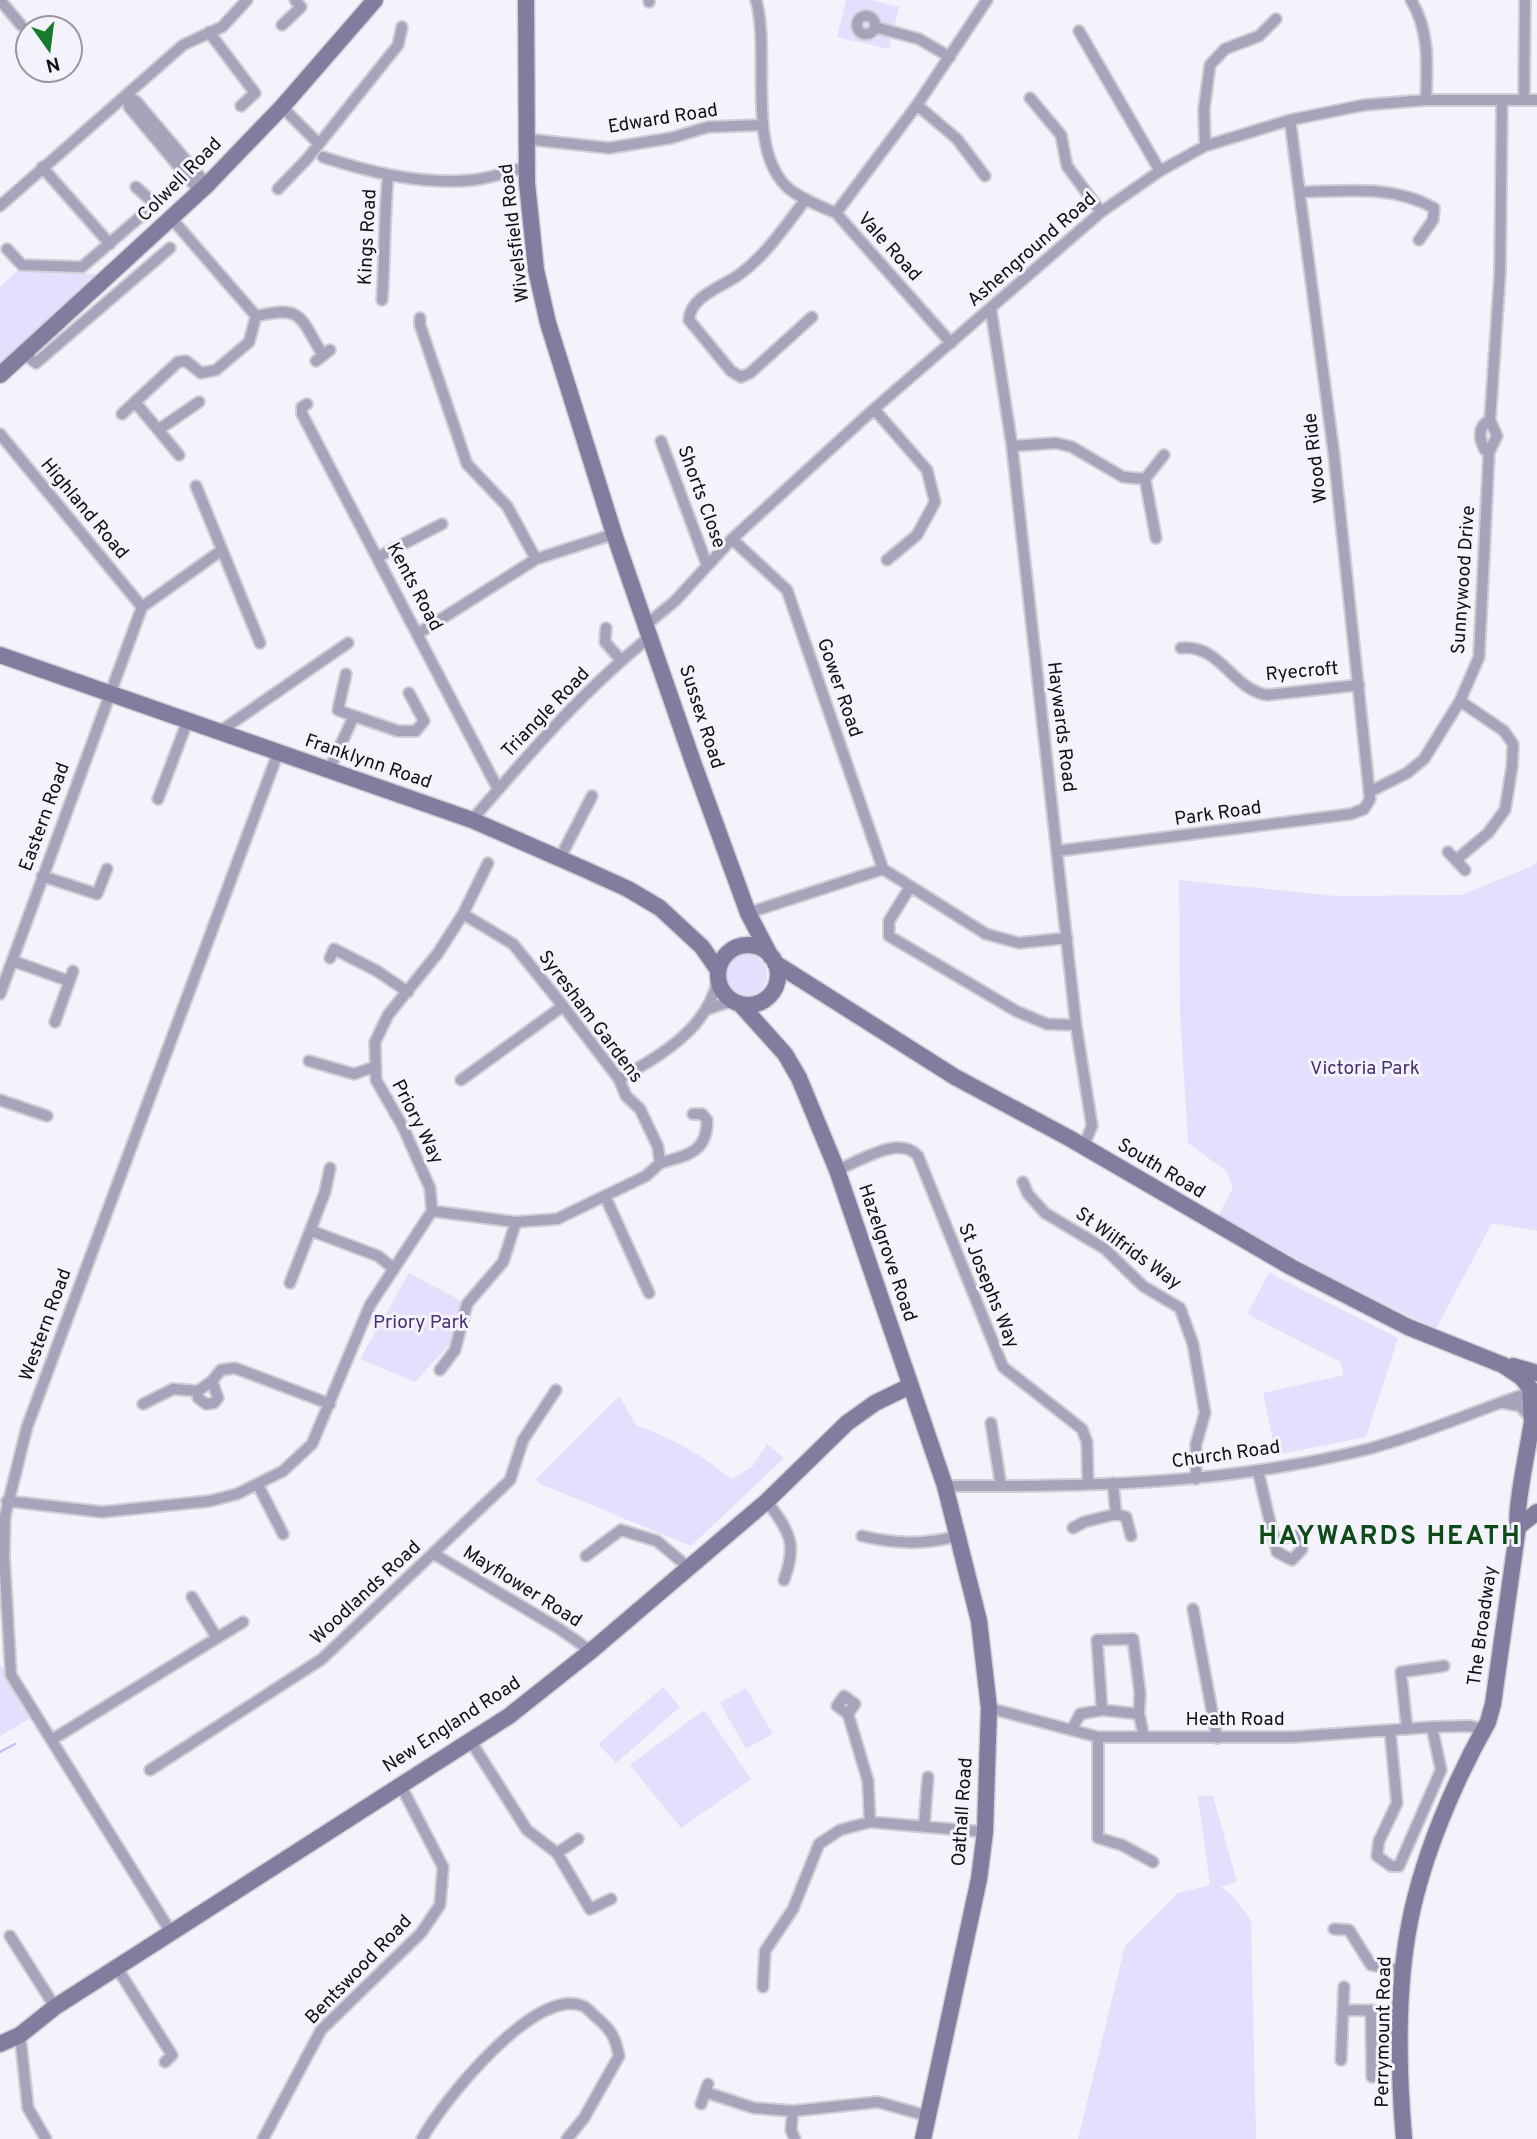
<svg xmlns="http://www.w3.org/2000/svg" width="1537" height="2139" font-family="Overpass,sans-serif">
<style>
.green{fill:#e5defc}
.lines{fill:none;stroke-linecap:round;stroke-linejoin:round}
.stream{stroke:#cbbdf5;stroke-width:2.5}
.street-casing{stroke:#d0ced5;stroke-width:14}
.secondary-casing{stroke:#d0ced5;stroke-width:19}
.street{stroke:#a8a3bb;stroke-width:10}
.secondary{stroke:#847c9e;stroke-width:16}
.labels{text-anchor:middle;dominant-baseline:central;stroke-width:6;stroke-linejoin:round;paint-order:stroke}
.street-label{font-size:19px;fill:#121215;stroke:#f4f2fa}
.park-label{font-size:19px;fill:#473172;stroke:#f4f2fa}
.district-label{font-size:26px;font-weight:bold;letter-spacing:2px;fill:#0e4b1a;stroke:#f4f2fa}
</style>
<rect width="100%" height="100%" fill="#f4f2fa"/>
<path class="green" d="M846,0H871L899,7L889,49L837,37Z
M17,271L96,274L0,363V287Z
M1537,861V1231L1492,1223L1436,1329L1335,1279L1218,1216L1233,1188L1226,1171L1188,1143L1180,1012L1179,880L1336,896L1462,895L1532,866Z
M725 975a21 21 0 1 1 42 0a21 21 0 1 1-42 0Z
M409,1273L467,1304L459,1340L449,1345L415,1382L360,1359Z
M1269,1273L1398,1338L1366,1437L1276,1455L1263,1393L1344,1375L1340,1362L1247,1314Z
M619,1396L637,1426C671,1437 704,1456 731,1479L752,1467L767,1444L784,1458L691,1546L538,1483L536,1479Z
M0,1665L11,1675L37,1714L0,1736Z
M663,1687L680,1707L616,1763L598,1744Z
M746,1688L773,1734L746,1749L720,1703Z
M704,1710L751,1779L681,1828L630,1765Z
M1198,1796H1213L1237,1882L1221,1887L1233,1896L1251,1921L1256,2139H1078L1125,1946L1178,1893L1210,1885Z"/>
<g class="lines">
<path class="stream" d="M0,1752L15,1744"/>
<defs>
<path id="street" d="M0,0L21,25
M649,0V2
M756,0C771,53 745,149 788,188C801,199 820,206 836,213
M1411,0C1430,32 1427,64 1426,100
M857 25a9 9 0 1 1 18 0a9 9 0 1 1-18 0Z
M282,25L301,7L295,0
M875,27L919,39L950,57
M1079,31L1160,171
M209,32L255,93L241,106
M127,96L129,107L200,192
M127,96L136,101L207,185
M1030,98L1061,135L1067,166L1101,212
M1524,99L1525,0
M917,105L957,139L985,176
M282,107L318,143
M526,139L609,148L671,138L708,127L763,125
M1205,146L1204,109L1210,65L1225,49L1259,36L1276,19
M323,157C368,172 425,185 473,180C490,178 509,172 526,167
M42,167L110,244
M278,189L307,159L398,45L402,27
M1302,192C1348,191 1393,185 1434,208L1433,220L1419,240
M806,199C786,225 767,254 740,274C724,286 690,296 689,320L731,371L741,377L750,373L812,317
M0,206L183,45L222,27L247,0
M172,219L256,316
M7,249L22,265L82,267L155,204L136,187
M382,300C385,258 384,218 388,176
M991,310L1012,446L1076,1025L1092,1126L1083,1147
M256,316C304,305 299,317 323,355
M420,318V325L467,464L507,506L536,559
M951,343L836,213L917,105L987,0
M23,353L36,363L170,248
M316,361L330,350
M135,402L179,455
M307,404L302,407V414L498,789
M874,409L927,470L935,502L917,535L887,560
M122,414L178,362L186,361L201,373L216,370L249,342L256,316
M1490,420C1477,427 1479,439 1485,450L1489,452L1497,436L1490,420L1500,273L1502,100
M158,430L199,402
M0,434L142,607
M661,441L707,565
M1012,446L1056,443L1072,447L1123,477L1145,479
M196,486L260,643
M1156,538L1145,479L1164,455
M732,539L787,590L883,869L986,934L1019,943L1067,938
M378,557L442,524
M647,624L675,601L732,539L874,409L1101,212L1160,171L1205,146L1290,120L1364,105L1426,100H1537
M606,628L605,642L621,660
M419,633L536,559L614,534
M1181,648C1221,644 1232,690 1268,695L1359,685
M354,716L398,731H416L424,721L409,693
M219,732L348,643
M329,770L354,716L338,710L346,674
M1369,792L1407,773L1424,759L1460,701L1479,657L1489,452
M158,799L188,720
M472,820C527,756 584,689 651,636
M1057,851L1351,814L1364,809L1370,799L1334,455L1290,120
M1448,852L1465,870
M560,858L592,796
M1456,860L1488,833L1505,810L1512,767L1513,744L1504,731L1460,701
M42,876L97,894L107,869
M910,887L889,921V936L1016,1011L1047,1024L1076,1025
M748,913L883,869
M463,914L513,944L563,1006L619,1079L626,1096L640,1109L658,1147L660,1163
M330,958L334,949L377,971L408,992
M13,961L69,981
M0,994L142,607L222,550
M708,1009L732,1001
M55,1022L73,971
M309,1061L354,1074L374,1067
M619,1079C661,1055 707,1030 718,979
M461,1080L563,1006
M0,1100L47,1116
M660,1163C686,1156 708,1152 707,1120L702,1114H693
M837,1170C858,1162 900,1134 918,1156L1003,1367L1082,1429L1087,1442L1088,1482
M1023,1182L1028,1194L1045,1213L1105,1249L1143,1286L1180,1308L1193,1344L1205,1413L1196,1444V1479
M605,1196L649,1293
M432,1211L516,1222L557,1219L646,1176L660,1163
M312,1231L378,1256L394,1269
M290,1283L325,1192L330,1168
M440,1370L455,1350L467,1304L503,1262L516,1222
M212,1381L221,1370L235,1368L330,1404
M212,1381L218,1398L214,1403L206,1404L198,1398V1391Z
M1504,1403L1520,1406L1529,1416
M143,1404L173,1389L198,1391
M991,1423L1001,1486
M1258,1471L1277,1552L1292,1560L1302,1549L1299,1535L1275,1540
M258,1485L283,1534
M945,1486C1087,1487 1229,1484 1368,1449C1425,1434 1479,1409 1534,1391
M7,1501L102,1512L210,1501L237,1494L283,1471L312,1444L370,1305L432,1211L430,1188L403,1127L376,1080L375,1042L388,1015L438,953L463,914L488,863
M767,1501C789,1532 798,1543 784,1580
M1116,1514L1126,1517L1131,1536
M1073,1528L1084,1522L1116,1514L1113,1483
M862,1536C896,1544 924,1545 957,1536
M434,1554L558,1628L591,1651
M586,1556L621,1530L657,1541L689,1568
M192,1597L217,1638
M1193,1609L1217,1738
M844,1696L855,1704L848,1714L837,1706Z
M989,1708L1098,1737H1293L1432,1727L1468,1726L1484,1729
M1102,1710L1097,1640L1133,1639L1140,1693L1139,1714
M848,1714L868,1781L870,1822
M1072,1729L1080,1714L1102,1710L1139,1714L1144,1737
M1407,1729L1401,1672L1444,1666
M1390,1730L1397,1803L1379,1841L1377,1856L1391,1866H1399L1441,1770L1432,1727
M1098,1737V1838L1122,1845L1153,1862
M53,1739L243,1622
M470,1740L527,1830L557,1853L590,1909L611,1899
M150,1770L322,1659L510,1480L523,1440L556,1390
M924,1827L928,1777
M557,1853L578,1839
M1334,1929L1349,1930L1371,1965L1404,1970
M172,1934L11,1675L4,1555L5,1516L27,1427L278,753
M10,1936L55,2007
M117,1968L172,2055L165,2062
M763,1987L765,1951L793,1909L819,1844L840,1830L870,1822L985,1832
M1343,2010L1344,1987
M1371,2010L1372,2077
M20,2035L28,2108L46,2139
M1341,2060L1343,2010L1401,2011
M705,2092L754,2108L793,2111L878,2102L928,2116
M701,2104L708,2084
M793,2111L791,2130L795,2139
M263,2139L321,2030L421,1933L440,1905L443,1867L400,1784
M422,2139C442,2102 535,1986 583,2006C588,2008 592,2014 596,2017C611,2030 615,2036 619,2056L584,2118L567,2139"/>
<path id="secondary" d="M526,0L527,183L536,270L548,323L614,534L694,765L748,913L771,957
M0,375L207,185L282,107L375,0
M0,655L472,820L584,869L628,889L660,908L702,947L718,970
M718 975a30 30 0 1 1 60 0a30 30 0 1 1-60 0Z
M775,963L955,1077L1069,1138L1291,1267L1408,1327L1503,1365L1521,1377L1530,1388L1532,1422
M741,1005L785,1054L799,1078L837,1170L945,1486L979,1621L989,1708L985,1832L979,1879L923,2139
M1513,1366L1537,1373
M1518,1527L1537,1512
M0,2044L20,2035L55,2007L509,1716L591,1651L767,1501L847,1423L875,1403L910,1386
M1404,2139C1398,2068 1396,1990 1410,1921C1423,1855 1455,1780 1488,1722L1493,1704L1518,1527C1514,1513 1529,1443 1532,1422L1536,1414"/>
</defs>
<use href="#street" class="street-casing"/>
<use href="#secondary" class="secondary-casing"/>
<use href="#street" class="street"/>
<use href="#secondary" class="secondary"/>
</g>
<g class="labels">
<g class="street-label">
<text transform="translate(663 119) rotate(-9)">Edward Road</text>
<text transform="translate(180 180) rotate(-45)">Colwell Road</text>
<text transform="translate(515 233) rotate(-97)">Wivelsfield Road</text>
<text transform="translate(368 237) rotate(-87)">Kings Road</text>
<text transform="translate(889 247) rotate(48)">Vale Road</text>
<text transform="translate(1032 250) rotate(-41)">Ashenground Road</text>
<text transform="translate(1316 458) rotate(-97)">Wood Ride</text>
<text transform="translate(701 497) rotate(70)">Shorts Close</text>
<text transform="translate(84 509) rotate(50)">Highland Road</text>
<text transform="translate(1464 580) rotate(-86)">Sunnywood Drive</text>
<text transform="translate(414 587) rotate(62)">Kents Road</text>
<text transform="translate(1302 672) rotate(-5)">Ryecroft</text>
<text transform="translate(839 688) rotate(71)">Gower Road</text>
<text transform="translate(546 713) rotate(-46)">Triangle Road</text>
<text transform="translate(701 717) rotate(72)">Sussex Road</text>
<text transform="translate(1061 727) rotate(83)">Haywards Road</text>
<text transform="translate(368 762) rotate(19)">Franklynn Road</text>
<text transform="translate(1218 814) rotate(-8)">Park Road</text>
<text transform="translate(45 817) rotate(-70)">Eastern Road</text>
<text transform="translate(590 1017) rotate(53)">Syresham Gardens</text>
<text transform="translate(417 1122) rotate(63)">Priory Way</text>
<text transform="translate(1161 1169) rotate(31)">South Road</text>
<text transform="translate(1128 1249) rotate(36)">St Wilfrids Way</text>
<text transform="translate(887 1253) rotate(71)">Hazelgrove Road</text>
<text transform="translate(988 1286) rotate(68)">St Josephs Way</text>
<text transform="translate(46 1325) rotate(-70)">Western Road</text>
<text transform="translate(1226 1455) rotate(-8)">Church Road</text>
<text transform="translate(522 1587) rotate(32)">Mayflower Road</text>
<text transform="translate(366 1593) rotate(-43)">Woodlands Road</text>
<text transform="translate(1483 1626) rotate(-82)">The Broadway</text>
<text x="1235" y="1720">Heath Road</text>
<text transform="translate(452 1725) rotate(-33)">New England Road</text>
<text transform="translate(963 1812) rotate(-86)">Oathall Road</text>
<text transform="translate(359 1970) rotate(-46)">Bentswood Road</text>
<text transform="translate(1384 2032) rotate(-89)">Perrymount Road</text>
</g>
<g class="park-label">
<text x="1365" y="1069">Victoria Park</text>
<text x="421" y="1323">Priory Park</text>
</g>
<g class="district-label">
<text x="1390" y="1537">HAYWARDS HEATH</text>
</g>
</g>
<g transform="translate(49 49) rotate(166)"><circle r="33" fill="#f4f2fa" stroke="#9a989e" stroke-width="2"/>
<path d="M0-5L12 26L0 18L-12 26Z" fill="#177a2c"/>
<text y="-10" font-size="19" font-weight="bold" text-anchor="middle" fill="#121215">N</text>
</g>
</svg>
